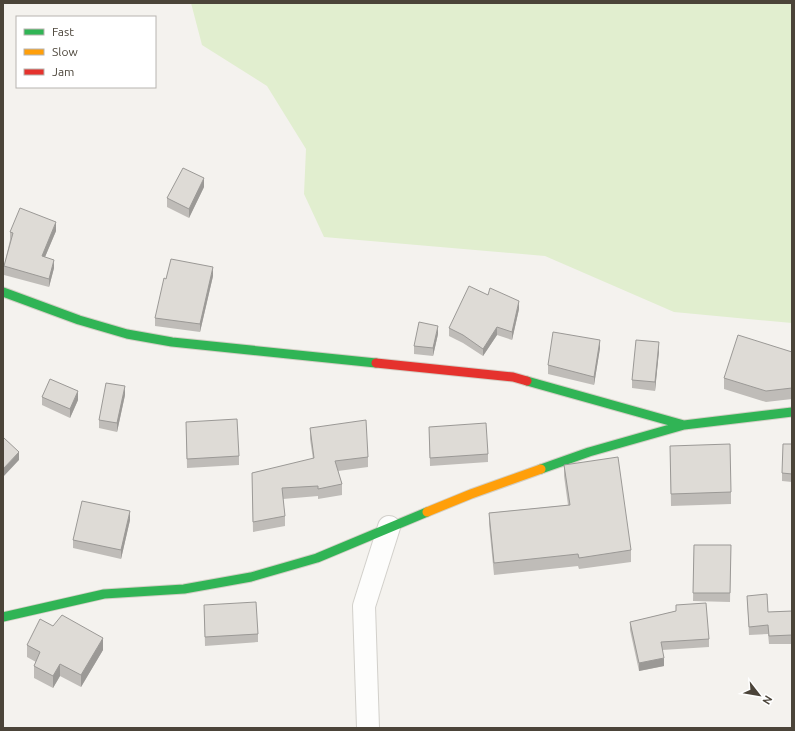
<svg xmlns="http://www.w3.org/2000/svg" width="795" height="731" font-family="Ubuntu,sans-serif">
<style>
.green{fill:#e1eecf}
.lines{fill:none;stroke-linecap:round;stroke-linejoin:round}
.street-casing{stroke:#d2d0cb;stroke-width:24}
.fast-casing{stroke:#d3cfc5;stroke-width:11}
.slow-casing{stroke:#d3cfc5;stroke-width:11}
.jam-casing{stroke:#d3cfc5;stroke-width:11}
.street{stroke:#fdfdfc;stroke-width:22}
.fast{stroke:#30b455;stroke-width:9}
.slow{stroke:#ff9f0a;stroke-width:9}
.jam{stroke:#e5322d;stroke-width:9}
.wall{fill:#bfbcb8}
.shaded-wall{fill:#9b9996}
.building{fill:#dedbd6;stroke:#9b9996}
</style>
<rect width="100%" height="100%" fill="#f4f2ee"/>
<path class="green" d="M191,3H792V323L674,312L545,256L324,237L304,194L306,149L267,86L202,45Z"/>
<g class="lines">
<defs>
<path id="street" d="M368,728L364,606L389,527"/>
<path id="fast" d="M3,292L79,320L127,334L172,342L376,363
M527,381L684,425L792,412
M541,469L589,452L684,425
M3,617L104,594L184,589L251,577L317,558L427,512"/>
<path id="slow" d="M427,512L471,494L541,469"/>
<path id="jam" d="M376,363L513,377L527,381"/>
</defs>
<use href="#street" class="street-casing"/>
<use href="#fast" class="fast-casing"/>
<use href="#slow" class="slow-casing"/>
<use href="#jam" class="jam-casing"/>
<use href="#street" class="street"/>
<use href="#fast" class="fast"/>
<use href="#slow" class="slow"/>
<use href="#jam" class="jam"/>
</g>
<path class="wall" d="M204,187L189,218L167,207V198Z
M56,231L45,257L54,268L49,287L4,275V266L10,240V232Z
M213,276L200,332L155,326V318Z
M519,309L512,340L497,335L483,356L463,343L449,336V328Z
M438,334L433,356L414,354V346Z
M600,348L594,385L548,374V365Z
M659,351L655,391L632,388V380Z
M792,352V399L766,402L724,389V378Z
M125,395L117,432L99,428V420Z
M42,397L78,400L70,418L42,405Z
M186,422L239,456V465L187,468Z
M429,427L488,454V462L430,466Z
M310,428L368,457V467L338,471L342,484V495L318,499V496L283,499L285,516V526L253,532L252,473L313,459L310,439Z
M792,444V482L782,481V473Z
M670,446L731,492V504L671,506Z
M564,465L631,550V562L579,569L578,566L494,575L489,524V513L568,505L564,476Z
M130,520L121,559L73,548V540Z
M694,545H731L730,602L693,601Z
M747,596L768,612L792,611V644H769L768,634L749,635Z
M204,605L258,634V642L205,646Z
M676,605L709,639V647L662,650L664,666L639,671L630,630V622L676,611Z
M53,626L103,650L81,687L60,676L53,688L34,678V666L36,662L27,657V645Z"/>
<path class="shaded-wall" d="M204,178V187L189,218V209Z
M56,222V231L42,264V256Z
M54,260V268L49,287V279Z
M213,267V276L200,332V324Z
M519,301V309L512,340V332Z
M438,326V334L433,356V348Z
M497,327V335L483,356V349Z
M600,340V348L594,385V377Z
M659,342V351L655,391V382Z
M125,386V395L117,432V423Z
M78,391V400L70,418V409Z
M19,452V460L3,477V469Z
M130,511V520L121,559V550Z
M103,638V650L81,687V675Z
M664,658V666L639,671V663Z
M60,664V676L53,688V676Z"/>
<path class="building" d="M183,168L204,178L189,209L167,198Z
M20,208L56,222L42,256L54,260L49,279L4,266L13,233L10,232Z
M171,259L213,267L200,324L155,318L164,278L166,279Z
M469,286L488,295L490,288L519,301L512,332L497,327L483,349L463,335L449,328Z
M419,322L438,326L433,348L414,346Z
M553,332L600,340L594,377L548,365Z
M738,335L792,352V388L766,391L724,378Z
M636,340L659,342L655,382L632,380Z
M50,379L78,391L70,409L42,397Z
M106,383L125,386L117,423L99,420Z
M237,419L239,456L187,459L186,422Z
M366,420L368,457L335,461L342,484L318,489V486L282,488L285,516L253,522L252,473L314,458L310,428Z
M486,423L488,454L430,458L429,427Z
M4,438L19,452L3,469V439Z
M730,444L731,492L671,494L670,446Z
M783,444H792V474L782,473Z
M618,457L631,550L579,558L578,554L494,563L489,513L570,505L564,465Z
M82,501L130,511L121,550L73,540Z
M694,545H731L730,593H693Z
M767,594L768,612L792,611V635L769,636L768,625L749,627L747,596Z
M256,602L258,634L205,637L204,605Z
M706,603L709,639L661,642L664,658L639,663L630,622L676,611V605Z
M62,615L103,638L81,675L60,664L53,676L34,666L40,652L27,645L40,619L53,626Z"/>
<rect width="795" height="731" fill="none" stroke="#4b4439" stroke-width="8"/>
<rect x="16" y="16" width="140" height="72" fill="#ffffff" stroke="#b7b4b0"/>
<rect x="24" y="29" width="20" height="6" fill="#30b455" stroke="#b7b4b0"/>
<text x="52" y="36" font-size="12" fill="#4b4439">Fast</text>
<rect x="24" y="49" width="20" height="6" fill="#ff9f0a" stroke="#b7b4b0"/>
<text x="52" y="56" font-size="12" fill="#4b4439">Slow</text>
<rect x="24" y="69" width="20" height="6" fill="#e5322d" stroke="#b7b4b0"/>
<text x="52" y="76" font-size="12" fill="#4b4439">Jam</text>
<g transform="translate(759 695) rotate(121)" stroke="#ffffff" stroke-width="3" paint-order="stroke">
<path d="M0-3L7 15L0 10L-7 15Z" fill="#4b4439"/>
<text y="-6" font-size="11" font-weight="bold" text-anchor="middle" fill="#4b4439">N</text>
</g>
</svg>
